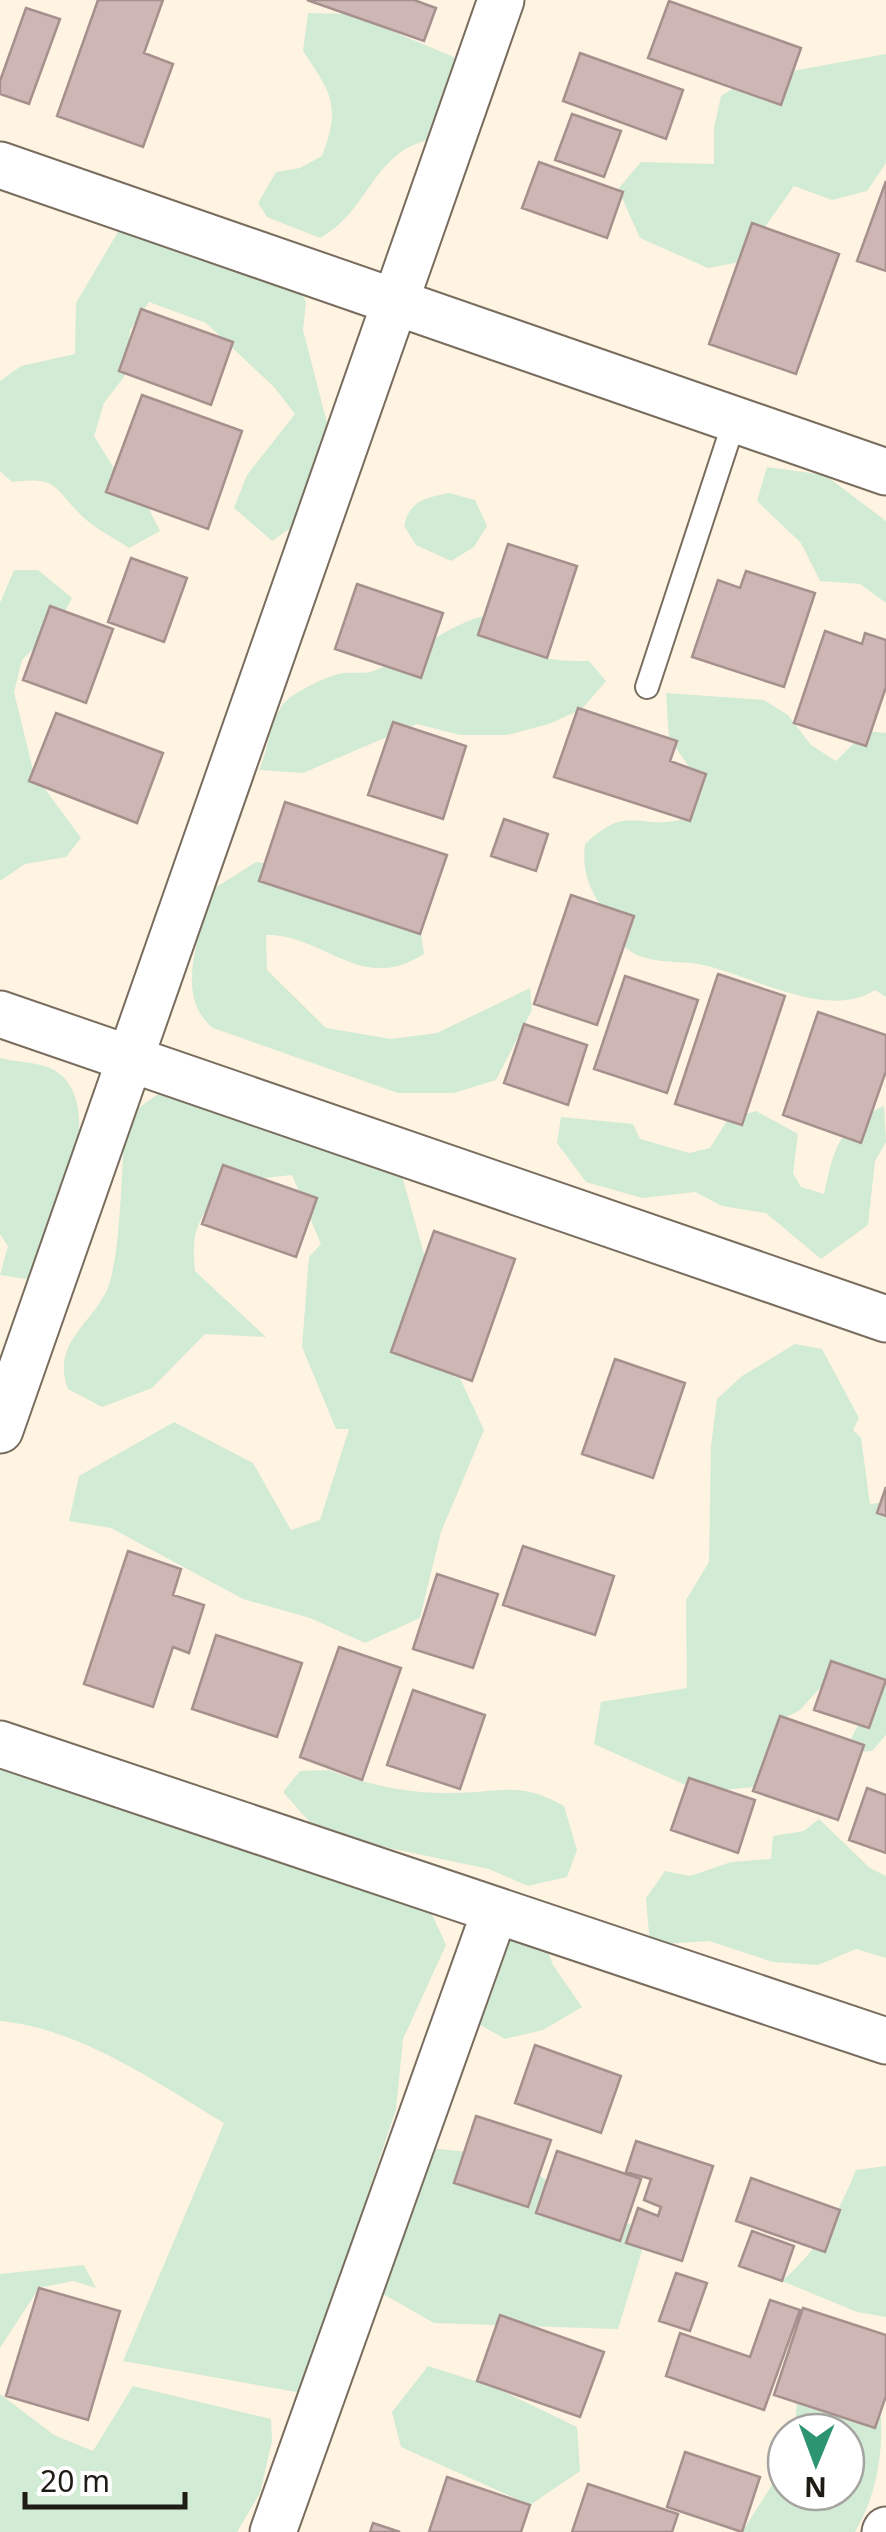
<svg xmlns="http://www.w3.org/2000/svg" width="886" height="2532" font-family="'Noto Sans',sans-serif">
<style>
.green{fill:#d2ebd4}
.building{fill:#cdb6b3;stroke:#a6908d;stroke-width:2.5}
.lines{fill:none;stroke-linecap:round;stroke-linejoin:round}
.service-casing{stroke:#786d5e;stroke-width:26}
.minor-casing{stroke:#786d5e;stroke-width:49}
.service{stroke:#fff;stroke-width:22}
.minor{stroke:#fff;stroke-width:45}
</style>
<rect width="100%" height="100%" fill="#fff3e1"/>
<path class="green" d="M308,13L351,14L461,60L445,135C433,139 418,142 407,148C369,171 362,215 320,238L267,217L258,203L276,172L300,168L322,156C341,106 332,94 303,51Z
M886,54V163L867,191L832,200L794,186L740,262L708,268L640,238L618,189L641,162L714,164V128L721,96L748,79Z
M125,220L284,263L306,302L303,330L335,454L311,514L272,541L234,508L247,475L295,414L274,387L206,323L149,302L130,330L127,373L104,403L94,436L115,470L141,493L160,531L129,548C115,538 95,529 83,517C53,488 59,476 12,482L0,471V381L21,366L75,354L76,303Z
M767,467L825,475L886,521V603L860,584L820,581L801,543L757,501Z
M449,493L475,500L487,526L474,547L451,561L416,545L404,526C410,500 425,498 449,493Z
M14,570H38L72,598L58,625L22,660L14,692L34,774L81,838L66,857L25,864L0,881V603Z
M484,616C513,656 540,661 589,661L606,681L582,709L549,724L507,735H460L417,724L303,773L259,770C270,747 269,717 287,700C299,690 327,676 343,673C353,672 364,674 373,671C414,658 443,626 484,616Z
M666,693L764,700L788,715L811,745L836,761L866,731L886,733V997L875,990C826,1022 749,973 698,964C674,960 645,965 625,947C618,941 615,928 610,921C593,893 581,878 585,844C630,802 636,831 684,819L694,774L669,738Z
M256,862L309,869L420,925L424,954C360,995 325,934 266,935L267,970L326,1028L391,1039L437,1033L530,988L532,1010L496,1080L454,1093H398L213,1028C172,994 203,938 205,894Z
M0,1058C15,1062 40,1062 54,1070C112,1104 54,1231 39,1281L0,1275L8,1246L0,1234Z
M179,1079L399,1165L433,1286L462,1342L453,1377L459,1376L484,1430L441,1532L420,1618L365,1643L310,1618L243,1599L111,1528L69,1521L79,1476L174,1422L253,1463L291,1530L320,1520L349,1429H336L302,1347L309,1257L321,1244L292,1175L227,1182C201,1216 190,1227 195,1271L266,1337L205,1334L152,1388L102,1407L68,1389C52,1346 86,1328 105,1294C122,1263 121,1158 126,1117Z
M884,1106L886,1142L875,1161L868,1225L821,1259L766,1213L722,1206L695,1192L642,1198L586,1182L557,1143L561,1117L633,1124L640,1139L689,1153L710,1148L728,1119L756,1111L798,1134L793,1173L801,1187L824,1194C834,1149 838,1125 884,1106Z
M795,1344L822,1349L859,1418L853,1430L861,1438L870,1504L886,1502V1735L872,1751L860,1752L850,1741L872,1697L831,1695L820,1688L800,1710L783,1719L773,1755L754,1787L701,1792L594,1744L601,1702L687,1688L686,1600L709,1562L711,1446L717,1399L742,1376Z
M0,1753L62,1755L149,1770L277,1812L419,1886L446,1945L403,2039L396,2109L302,2393L123,2361L224,2123C155,2082 82,2029 0,2021Z
M329,1770C367,1785 410,1794 451,1793C500,1793 519,1780 564,1806L577,1850L567,1877L528,1886L489,1869L356,1841L314,1827L283,1792L300,1771Z
M819,1819L870,1868L886,1876V1958L856,1949L818,1965L773,1962L709,1941L650,1945L646,1898L665,1871L690,1876L731,1862L771,1859L773,1836L804,1831Z
M538,1926L553,1965L582,2007L543,2030L505,2039L477,2023L481,1947Z
M411,2146L477,2153L539,2175L585,2208L648,2231L618,2329L434,2323L369,2286Z
M886,2166V2317L857,2312L782,2281C818,2250 838,2214 856,2170Z
M84,2265L96,2288L73,2281L39,2288L0,2348V2274Z
M428,2366L494,2387L577,2427L580,2471L530,2505L401,2447L392,2412Z
M133,2386L271,2419L272,2441L260,2493L237,2532H0V2394L54,2435L93,2451Z
M878,2390C886,2437 880,2490 855,2532H742L786,2463V2492H846V2432H794L797,2402Z"/>
<path class="building" d="M98,0H163L144,53L173,64L143,147L57,116Z
M307,0H414L436,8L424,41Z
M669,1L801,48L781,105L648,58Z
M26,8L60,19L29,104L0,94V81Z
M580,53L683,90L666,139L563,101Z
M572,114L621,131L604,177L555,160Z
M539,162L623,192L607,238L522,208Z
M886,181V271L857,261Z
M752,223L839,254L796,374L709,344Z
M141,309L233,342L211,405L119,371Z
M142,395L242,431L208,529L106,492Z
M508,544L577,566L547,658L478,635Z
M131,558L187,578L164,642L108,622Z
M746,571L815,593L784,687L692,657L718,580L740,588Z
M357,584L443,613L421,678L335,649Z
M50,606L113,629L86,703L23,680Z
M825,631L862,644L865,633L886,640V687L866,746L794,723Z
M578,708L677,741L670,761L706,774L690,821L554,777Z
M56,713L163,753L137,823L29,781Z
M393,722L466,746L443,819L368,795Z
M285,802L447,855L420,934L259,881Z
M504,819L548,834L536,871L491,856Z
M571,895L634,916L597,1025L534,1004Z
M718,974L785,996L742,1125L675,1104Z
M625,976L698,1000L667,1093L594,1069Z
M818,1012L886,1035V1071L861,1143L783,1115Z
M524,1024L587,1045L568,1105L504,1083Z
M223,1165L317,1198L296,1257L202,1224Z
M434,1231L515,1259L472,1381L391,1352Z
M615,1359L685,1383L653,1478L582,1454Z
M886,1487V1516L877,1513Z
M523,1546L614,1576L595,1635L503,1605Z
M128,1551L181,1569L173,1595L204,1605L189,1653L173,1647L153,1707L84,1684Z
M437,1574L498,1594L473,1668L413,1649Z
M216,1635L302,1663L277,1737L192,1709Z
M339,1647L401,1668L362,1780L300,1757Z
M831,1661L886,1680L869,1728L814,1710Z
M413,1690L485,1715L460,1789L387,1765Z
M780,1716L864,1745L838,1820L753,1791Z
M689,1778L755,1800L738,1853L671,1830Z
M867,1788L886,1795V1853L849,1840Z
M535,2045L621,2076L601,2133L515,2103Z
M476,2116L551,2140L528,2207L454,2183Z
M636,2141L713,2166L682,2261L626,2243L638,2208L658,2216L661,2207L644,2200L651,2179L626,2172Z
M557,2151L641,2179L620,2241L536,2213Z
M751,2178L840,2210L825,2252L736,2221Z
M752,2231L794,2246L782,2281L739,2266Z
M676,2273L707,2283L690,2331L659,2321Z
M39,2288L120,2311L88,2420L6,2396Z
M770,2300L800,2310L764,2410L666,2376L680,2333L750,2357Z
M803,2308L886,2335V2396L875,2428L774,2395Z
M500,2315L604,2352L580,2417L477,2381Z
M685,2452L760,2477L742,2532L667,2507Z
M447,2477L530,2505L521,2532H429Z
M588,2484L678,2514L672,2532H572Z
M373,2523L400,2532H370Z"/>
<g class="lines">
<defs>
<path id="service" d="M647,687L735,419"/>
<path id="minor" d="M0,165L886,472
M0,1014L886,1319
M0,1430L501,0
M0,1744L886,2041
M273,2532L495,1911
M885,2532L886,2530"/>
</defs>
<use href="#service" class="service-casing"/>
<use href="#minor" class="minor-casing"/>
<use href="#service" class="service"/>
<use href="#minor" class="minor"/>
</g>
<g transform="translate(816 2462) rotate(181)"><circle r="48" fill="#ffffff" stroke="#a5a4a1" stroke-width="2.5"/>
<path d="M0-8L18 38L0 25L-18 38Z" fill="#2d9471"/>
<text y="-15" font-size="28" font-weight="bold" text-anchor="middle" fill="#1f1b15">N</text>
</g>
<path d="M25 2492v15h160v-15" fill="none" stroke="#1f1b15" stroke-width="5"/>
<text x="40" y="2492" font-size="30" fill="#1f1b15" stroke="#ffffff" stroke-width="8" paint-order="stroke">20 m</text>
</svg>
